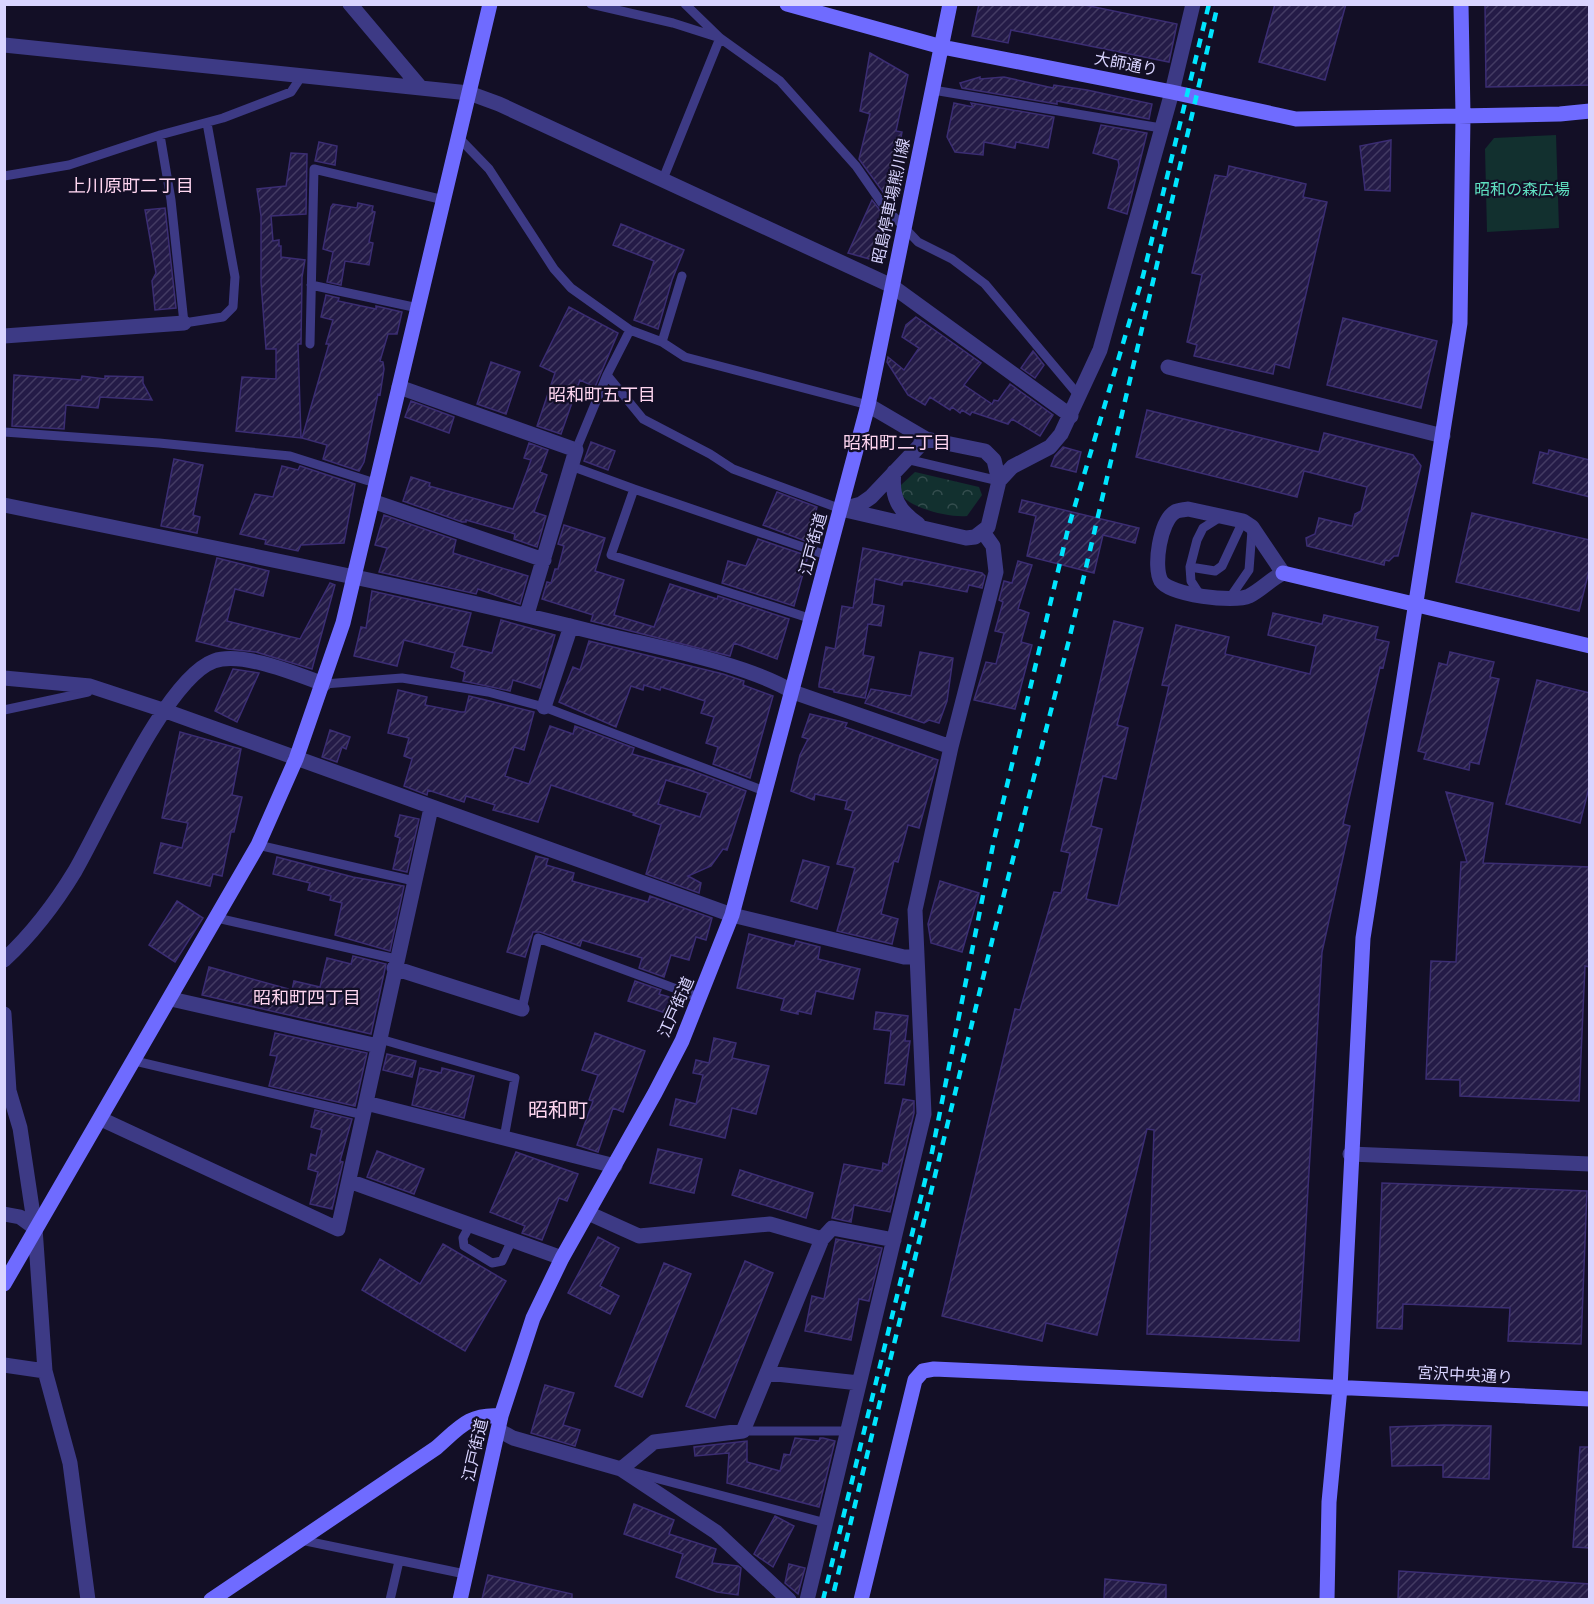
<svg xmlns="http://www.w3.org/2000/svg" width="1594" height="1604" font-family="Montserrat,'Noto Sans JP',sans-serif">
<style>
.green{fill:#12302f}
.forest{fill:url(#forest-crowns)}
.building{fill:url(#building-hatch);stroke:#3b2d73;stroke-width:1.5;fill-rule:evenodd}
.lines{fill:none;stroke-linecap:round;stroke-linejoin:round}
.lane{stroke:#3d3a85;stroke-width:9}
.street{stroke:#3d3a85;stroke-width:15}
.secondary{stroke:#6f6bff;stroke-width:15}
.rail{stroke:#00e5ff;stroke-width:4.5;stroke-dasharray:9 8;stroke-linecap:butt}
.labels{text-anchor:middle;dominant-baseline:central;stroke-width:4.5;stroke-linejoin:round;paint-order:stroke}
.street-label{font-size:16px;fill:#d9d4ff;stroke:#130f26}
.park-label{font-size:16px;fill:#5fe0c0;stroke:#130f26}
.neighbourhood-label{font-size:18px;fill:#ffd6f0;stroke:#130f26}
.quarter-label{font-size:20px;fill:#ffd6f0;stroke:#130f26}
</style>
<defs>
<pattern id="forest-crowns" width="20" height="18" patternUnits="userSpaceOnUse" patternTransform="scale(1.5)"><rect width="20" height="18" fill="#12302f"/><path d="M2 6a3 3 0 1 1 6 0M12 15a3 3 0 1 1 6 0" fill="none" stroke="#344d4e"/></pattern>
<pattern id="building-hatch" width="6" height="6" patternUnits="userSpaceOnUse" patternTransform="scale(1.5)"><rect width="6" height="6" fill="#241b47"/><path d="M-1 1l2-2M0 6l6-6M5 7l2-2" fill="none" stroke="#433b63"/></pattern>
</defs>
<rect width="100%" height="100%" fill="#130f26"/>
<path class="green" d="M1556,135L1559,228L1487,232L1485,149L1494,138Z"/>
<path class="forest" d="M915,472L979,487L982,495L967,516C950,518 906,508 899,491L901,485Z"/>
<path class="building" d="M979,4H1080L1177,24L1169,62L1011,30L1008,43L972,36Z
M1275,4H1346L1325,80L1259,62Z
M1485,4H1590V85L1486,87Z
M870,53L908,75L896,131L902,132L888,199L859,159L870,114L860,111Z
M980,77V79L1004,77L1053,88L1054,85L1087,90L1152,104L1149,119L1057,101V104L962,88L960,83Z
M954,103L973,107L971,103L1054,117L1048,148L1016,142L1015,148L984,142L983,155L955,152L947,137Z
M1101,125L1147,133L1127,214L1108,208L1119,165L1118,160L1093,153Z
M1391,140L1390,191L1365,190L1360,146Z
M319,142L337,146L335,165L315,161Z
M291,153L307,154L306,214L271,216L273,241L279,240V246H281V257L305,260L302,277L301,344H298L301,438L236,431L242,377L276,379V349H266L261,282V216L257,189L286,186Z
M1229,166L1306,184L1303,197L1327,202L1289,368L1275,364L1273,374L1194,356L1197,345L1187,342L1202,275L1192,273L1215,175L1227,177Z
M872,200L883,214L873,260L848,253Z
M358,203L373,206L372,211L375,212L369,242L373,243L369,265L345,261L341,285L327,282L333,252L323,249L331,207L333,204L357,208Z
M165,208L176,308L155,310L152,281L156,273L145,210Z
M621,224L684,250L672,280L658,329L634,320L654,261L613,245Z
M326,295L339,298L338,301L376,309V306L402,312L397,334H388L380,361L383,362L384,369L380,395L378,394L364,462L359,471L323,459L327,445L302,438L329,344H326L333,320L321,317Z
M569,307L618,333L595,387L580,380L561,434L537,426L555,373L540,366Z
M916,317L981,363L964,385L992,404L994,400L998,401L1010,384L1053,415L1040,436L1012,419L1008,424L972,412L970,415L962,410L960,413L952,407L950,410L930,397L925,405L908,395L887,362L888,357L904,370L919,348L902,337L906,325Z
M1343,318L1437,341L1421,408L1327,385Z
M1033,351L1044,365L1035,378L1021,368Z
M491,362L520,372L506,414L477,404Z
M14,375L81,380L82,376L105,379V376L143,377V383L152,400L100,397L98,408L66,405L64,429L12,426Z
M411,401L454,417L449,433L405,417Z
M1147,410L1319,452L1324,433L1413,455L1421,466L1398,556H1394L1389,561L1385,560L1384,565L1307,546L1306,538L1315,534L1319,518L1352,526L1355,514L1361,511L1367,487L1304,471L1297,497L1136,457Z
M591,442L615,451L608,470L584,461Z
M529,443L548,450L540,472L547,475L534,512L546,516L537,547L514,539L515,534L466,520V522H462L403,501L411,477L430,483L429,486L513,509L531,460L524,458Z
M1063,447L1081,452L1076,472L1051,466L1055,456Z
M1549,450L1590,460V497L1533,483L1540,452L1548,454Z
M174,459L203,465L193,515L200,517L197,533L161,526Z
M282,466L298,470L300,466L355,484L344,543L301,545L298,551L265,544L266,540L240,534L255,494L273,497Z
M777,492L817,507L808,542L763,525Z
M1022,500L1139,528L1135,543L1103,535L1094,573L1027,556L1036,516L1019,512Z
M1472,513L1590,540V567L1579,611L1456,582Z
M384,515L456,540L453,553L528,576L520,604L478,589L476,594L379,572L387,548L375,545Z
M564,525L605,538L595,571L624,580L614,615L654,627L670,584L717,599L718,596L789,619L777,659L734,643L730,656L591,621L593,615L542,599L547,582L551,583L555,569H558L564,546L558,544Z
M758,539L808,556L794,606L722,583L728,561L746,566Z
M863,548L982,573L985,576L982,588L969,585L967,592L910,581H903L902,585L875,579L872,604L884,606L881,626L868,624L863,655L874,657L865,698L834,692V690L819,687V684L826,647L835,649L842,606L853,608Z
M217,558L269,571L263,596L235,589L227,621L300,639L330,583L335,585L312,669L256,652L228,649L196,641Z
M1018,561L1032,565L1018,609L1029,613L1021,642L1032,645L1015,709L974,700L986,662L996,664L1004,633L995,631L1003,602L999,600L1004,581L1012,583Z
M372,591L471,613L462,646L492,653L501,620L555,635L540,688L513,680L510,691L463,681L465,672L451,667L455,653L404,640L397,666L354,656L361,627L366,628Z
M1273,613L1322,624L1324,615L1378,627L1375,639L1389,642L1383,668L1380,667L1343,824L1350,826L1322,952L1299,1341L1147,1334L1154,1130L1147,1129L1097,1335L1046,1323L1042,1341L942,1316L1015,1009L1020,1010L1054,892L1061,893L1070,853L1061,851L1114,621L1143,628L1117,725L1128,728L1116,779L1103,776L1091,826L1102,829L1086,899L1118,906L1169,686L1162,685L1176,625L1229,637L1225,654L1310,674L1316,646L1268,635Z
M589,641L723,674L744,681L743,685L773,696L750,778L713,764L718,747L706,743L714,717L701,713L705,701L661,687L660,690L644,685L643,690L631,686L616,727L559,702L573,667L580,670Z
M920,652L953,658L947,701L939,723L929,720L924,723L865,703L871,689L911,696Z
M1450,652L1494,662L1490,677L1499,679L1479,764L1470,762L1469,770L1424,759L1426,753L1418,751L1439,663L1447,665Z
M233,669L259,673L237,722L215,711Z
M1537,680L1590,693V784L1580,823L1506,804Z
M398,690L427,697L425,705L461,712H465L469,696L534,712L524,750L514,747L505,776L529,784L550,726L573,734L575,726L634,748L632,754L690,770L746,791L727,850L723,849L711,866L688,876L701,883L699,893L646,874L661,825L633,815L634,813L551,785L538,822L493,810L495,805L466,796L464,802L428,790L427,795L404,786L412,759L404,756L409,738L388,733ZM666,780L708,793L700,817L658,804Z
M810,714L847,723L845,727L938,760L919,828L908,825L898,862L894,861L881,914L898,919L892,944L837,931L855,868L837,864L853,811L845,809L847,801L815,794L814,800L791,791L800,755L808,739L802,737Z
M330,730L350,737L346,749L342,747L337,762L322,757Z
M180,732L241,749L232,795L242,797L234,832H231L222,876L213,874L210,886L154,873L161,843L182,848L188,823L162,818Z
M1446,792L1493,803L1483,863L1590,867V967L1585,966L1579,1101L1460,1096V1080L1426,1079L1431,961L1456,962L1461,862H1467Z
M400,815L419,819L407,872L393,869L400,838L395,836Z
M536,856L548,859L546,865L574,873L572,881L648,902L650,896L712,918L706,940L696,937L689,960L671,955L664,977L639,968L642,958L582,940L580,946L540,932H533L525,957L507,952Z
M277,857L353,877L404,886L390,951L335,935L342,903L330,900L331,896L308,890L310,883L273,874Z
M803,860L829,867L817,909L791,901Z
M940,881L979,893L962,952L931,943L928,924Z
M177,901L203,918L175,962L149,945Z
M749,934L794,946L796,941L820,947L818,959L860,969L853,999L816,991L811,1014L798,1011V1014L781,1010L784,999L737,988Z
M353,956L386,964L371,1034L202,995L209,967L292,990L294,981L320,987L327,958L351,964Z
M635,981L661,990L659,994L680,1000L675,1016L628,1001Z
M876,1012L908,1016L905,1041H910L904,1085L885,1083L891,1031L874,1029Z
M275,1033L367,1053L355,1106L269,1086L277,1056L270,1055Z
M595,1033L645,1051L623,1112L613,1108L598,1152L577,1145L593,1101L589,1100L598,1075L582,1070Z
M714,1038L736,1043L732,1058L769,1066L756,1114L732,1108L725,1138L670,1125L676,1099L696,1104L703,1075L693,1073L696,1060L709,1063Z
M387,1054L416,1061L412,1077L383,1070Z
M420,1068L441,1073L442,1068L474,1076L464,1118L412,1105Z
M903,1099L914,1101V1113L890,1212L854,1205L851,1222L832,1218L844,1164L882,1171L883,1163L888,1165Z
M315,1110L352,1119L340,1161L343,1162L332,1209L310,1204L318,1172L308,1169L311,1154L316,1156L322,1130L311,1127Z
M658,1149L702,1159L694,1193L650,1183Z
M377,1151L424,1169L414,1194L367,1177Z
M516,1152L578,1174L567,1201L559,1198L542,1240L522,1233L525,1226L490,1212Z
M740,1170L813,1193L806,1218L732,1195Z
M1382,1183L1587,1191L1581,1344L1508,1341L1510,1308L1403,1304L1402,1329L1377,1328Z
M598,1237L619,1248L600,1286L619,1296L610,1314L568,1293Z
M836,1239L882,1248L869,1301L859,1299L851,1340L805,1331L812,1296L824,1299Z
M443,1244L506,1281L465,1351L362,1290L380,1259L420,1284Z
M745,1261L773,1273L715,1418L686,1406Z
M664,1263L691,1274L642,1397L615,1386Z
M545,1385L574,1393L563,1425L580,1430L575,1446L531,1433Z
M1444,1425L1491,1426L1489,1479L1443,1477V1465L1392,1466L1390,1427Z
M795,1438L819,1441L820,1438H823L835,1441L819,1507L727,1483L729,1453L695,1456L694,1447L747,1441V1462L780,1471L784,1454L790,1455Z
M1580,1447H1590V1548L1573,1547Z
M634,1504L674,1520L669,1534L716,1549L712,1563L738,1566L741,1568L738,1595L717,1592L676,1577L683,1554L624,1534Z
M775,1516L794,1526L773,1567L754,1554Z
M789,1564L805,1568L798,1594L785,1583Z
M1399,1571L1590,1584V1599H1398Z
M488,1575L572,1594V1599H482Z
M1105,1579L1166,1585V1599H1104Z"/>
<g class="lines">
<path class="lane" d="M591,4L673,23L720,38L663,179
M685,4L720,38L780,81L856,166L883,205L918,242L952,259L985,284L1080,397
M933,90L1161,128
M160,135L171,200L184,323L223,317L233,307L235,277L207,123
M459,138L489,169L554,269L571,288L630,330L662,342L685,357L868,405
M4,176L69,165L160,135L223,118L291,92L301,77
M311,285L418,308
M662,342L682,276
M310,344L314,169L444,200
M607,375L643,419L710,454L733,469L841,509
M4,432L159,443L290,456L375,483
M576,450L607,375L630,330
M906,459L999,481
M571,466L634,489
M1190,567L1215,571L1222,566L1243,521
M1200,595L1191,581L1190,567L1197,540L1203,528L1222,516
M1229,599L1249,570L1252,530
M812,619L611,555L634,489L829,556
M324,684L402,678L488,692L544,707L767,792
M4,710L88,692L90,686
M258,845L414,881
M217,918L396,959
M522,1009L538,938L701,998
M380,1039L515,1078L504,1138
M135,1061L364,1115
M470,1225L463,1238L464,1246L492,1263L502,1261L512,1240
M743,1431H847
M632,1472L826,1523
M301,1540L465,1574
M390,1600L399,1561"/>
<path class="street" d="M350,4L421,88
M4,45L469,93L499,104L892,286L1071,416
M4,336L184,323
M1168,367L1443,436
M399,387L576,450L527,614
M894,472C891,497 898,510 918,524
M999,481L1012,467L1050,447L1061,434L1100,350L1172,92L1193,4
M372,501L544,560
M4,505C203,546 402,584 598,633C654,647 746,663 793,692L951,747
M846,508L861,504L871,497L926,439
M841,509L966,538L975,537L988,527L999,481L994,460L985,451L926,439L868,405
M1188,509L1243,521L1252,527L1283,573C1271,579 1261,590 1249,596C1234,603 1170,595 1161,581C1153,567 1160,521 1175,512C1178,510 1184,510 1188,509Z
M4,678L90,686L163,710L732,915L904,957H916
M544,707L571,626
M4,960C32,934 55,904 75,871C103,823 166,678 214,661C242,651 296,674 324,684
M394,968L522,1009
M171,999L378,1046
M4,1014L9,1091L20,1128L35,1228L45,1371L70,1463L88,1600
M366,1103L615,1166
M101,1119L338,1229L431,808
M1350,1154L1590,1164
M349,1181L562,1258
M588,1213L639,1236L770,1224L822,1239L832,1228L894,1240
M4,1214L20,1217L35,1228
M4,1365L45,1371
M767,1373L859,1383
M498,1430L513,1438L621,1469L716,1532L789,1600
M621,1469L654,1442L743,1431L822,1239
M807,1600L924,1114L915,910L951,747L996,572L993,546L983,532"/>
<path class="secondary" d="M787,4L942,47L1172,92L1296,119L1560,114L1590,111
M1283,573L1590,646
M4,1284L258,845L296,759L343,623L490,4
M211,1600L436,1448C459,1428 469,1413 501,1416
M460,1600L501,1416L533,1318L562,1258L655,1093L682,1041L732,915L868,405L950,4
M861,1600L915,1380L923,1371L934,1369L1590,1399
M1327,1600L1329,1502L1340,1388L1363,938L1460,323L1463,116L1461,4"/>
<path class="rail" d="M834,1591L992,941L1069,640L1218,4
M823,1600L932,1152L994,840L1068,529L1143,276L1209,4"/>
</g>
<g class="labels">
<g class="street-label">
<text transform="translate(1126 64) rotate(11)">大師通り</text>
<text transform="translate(891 201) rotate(-78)">昭島停車場熊川線</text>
<text transform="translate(813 544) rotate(-75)">江戸街道</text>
<text transform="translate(676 1007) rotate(-66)">江戸街道</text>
<text transform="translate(1465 1375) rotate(3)">宮沢中央通り</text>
<text transform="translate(475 1450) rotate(-77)">江戸街道</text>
</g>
<g class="park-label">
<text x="1522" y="189">昭和の森広場</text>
</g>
<g class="neighbourhood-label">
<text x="131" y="186">上川原町二丁目</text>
<text x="602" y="395">昭和町五丁目</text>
<text x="897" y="443">昭和町二丁目</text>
<text x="307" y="998">昭和町四丁目</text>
</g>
<g class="quarter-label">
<text x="558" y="1110">昭和町</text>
</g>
</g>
<rect width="1594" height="1604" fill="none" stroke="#d9d4ff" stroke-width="12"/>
</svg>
